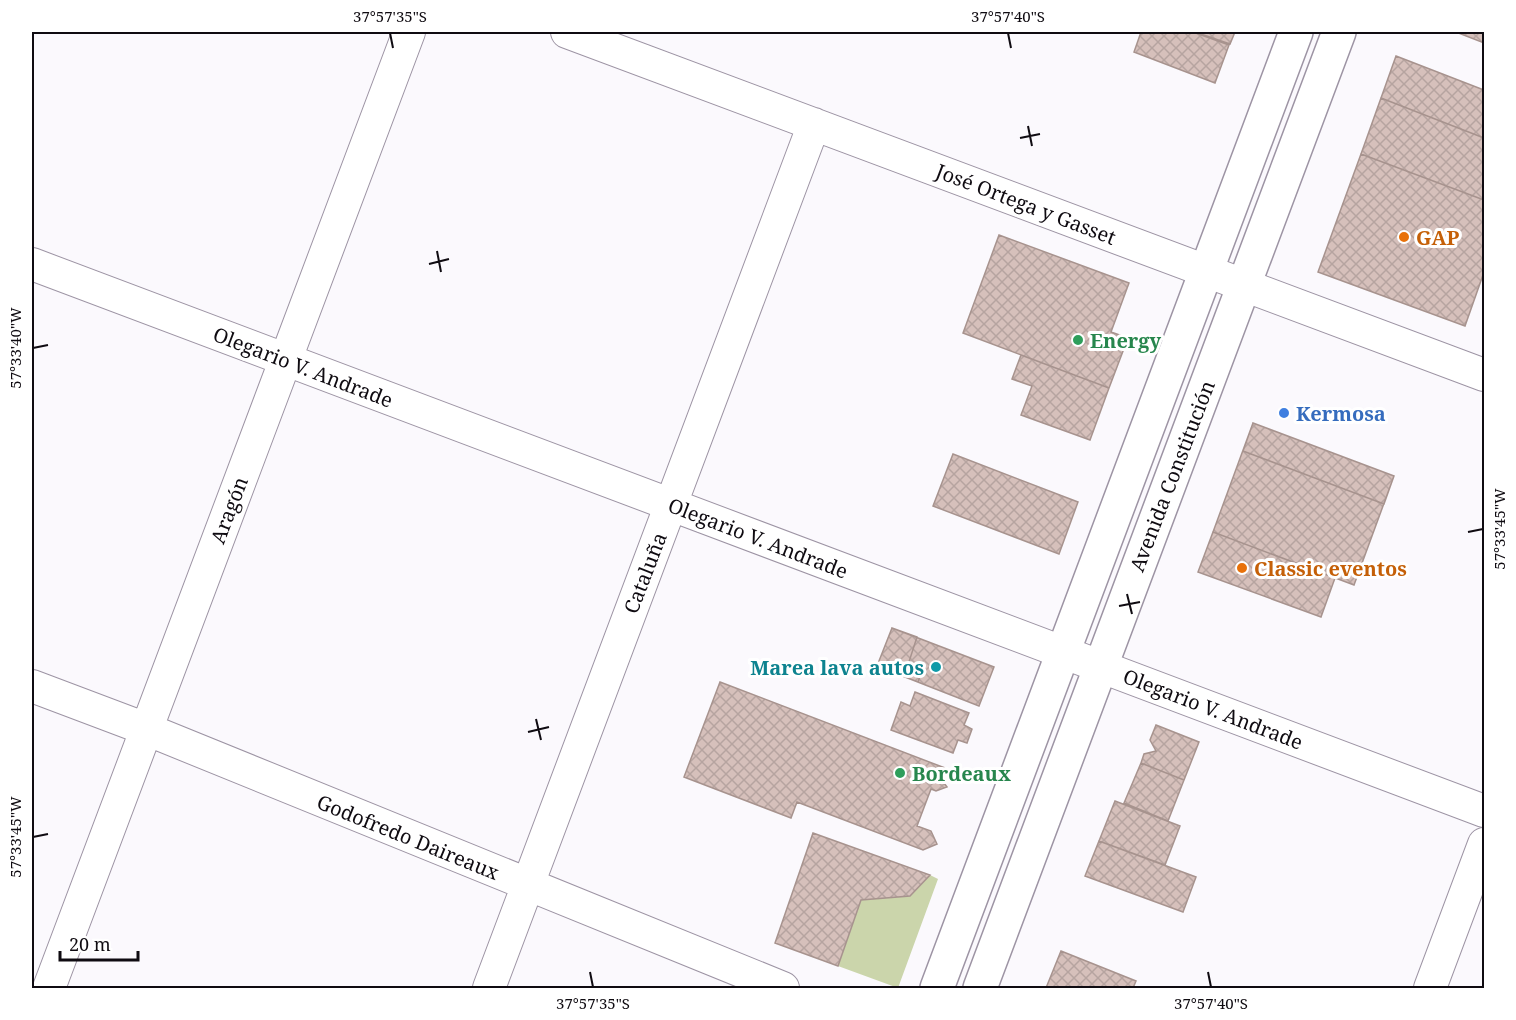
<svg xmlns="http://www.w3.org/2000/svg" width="1516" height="1020" font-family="'Noto Serif',serif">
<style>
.grass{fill:#cbd5ab}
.building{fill:url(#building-cross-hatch);stroke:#a7938e;stroke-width:1.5}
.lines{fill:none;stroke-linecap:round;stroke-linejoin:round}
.minor-casing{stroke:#9d94a4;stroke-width:34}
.major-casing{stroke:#9d94a4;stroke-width:36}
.minor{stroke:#fff;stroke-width:32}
.major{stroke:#fff;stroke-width:33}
.ticks{fill:none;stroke:#0f0b11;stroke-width:2}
.food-dot{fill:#e8710a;stroke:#fff;stroke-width:2}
.leisure-dot{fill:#2e9e5b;stroke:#fff;stroke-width:2}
.shop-dot{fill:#3f7fe0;stroke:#fff;stroke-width:2}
.culture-dot{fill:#0f9aa8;stroke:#fff;stroke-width:2}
.labels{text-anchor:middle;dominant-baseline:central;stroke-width:6;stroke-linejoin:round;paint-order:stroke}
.street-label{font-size:20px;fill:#0f0b11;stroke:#fff}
.food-label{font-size:20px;font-weight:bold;fill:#c56008;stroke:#fff;text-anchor:start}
.leisure-label{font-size:20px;font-weight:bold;fill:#27864d;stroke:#fff;text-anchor:start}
.shop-label{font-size:20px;font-weight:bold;fill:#366cbe;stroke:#fff;text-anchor:start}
.culture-label{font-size:20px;font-weight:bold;fill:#0d838f;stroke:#fff;text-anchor:end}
.neatline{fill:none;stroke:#0f0b11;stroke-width:2}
.ticks-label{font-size:15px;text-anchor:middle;fill:#0f0b11}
</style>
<defs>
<pattern id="building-cross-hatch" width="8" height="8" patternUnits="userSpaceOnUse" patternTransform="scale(1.5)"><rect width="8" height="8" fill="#d6c0bb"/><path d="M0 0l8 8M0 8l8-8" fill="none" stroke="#b6a4a0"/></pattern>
</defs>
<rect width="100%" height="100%" fill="#fbf9fd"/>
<path class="grass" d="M930,875L938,879L898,988L838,966L861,900L910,896Z"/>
<path class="building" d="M1141,32H1193L1229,45L1215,83L1134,52Z
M1195,32H1235L1230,44Z
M1456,32H1484V43Z
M1396,56L1484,90V138L1381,98Z
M1381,98L1484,138V200L1361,154Z
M1361,154L1484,200V272L1465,326L1318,272Z
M999,235L1129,283L1111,332L1128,338L1109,388L963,333Z
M1021,355L1109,388L1090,440L1021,415L1032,386L1012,379Z
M1253,423L1394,476L1354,585L1213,532Z
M1253,423L1394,476L1384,504L1243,451Z
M953,454L1078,502L1059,554L933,506Z
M1213,532L1335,578L1321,617L1198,572Z
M892,628L994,667L979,706L877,666Z
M892,628L917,637L907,668L921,673L918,682L877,666Z
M720,682L945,768L941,779L947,787L936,791L931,789L917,826L931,831L937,844L923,850L797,802L791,818L684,777Z
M915,692L969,713L964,725L972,729L967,743L958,740L953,753L891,730L901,702L910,706Z
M1156,725L1199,742L1184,780L1141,763L1144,754L1156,751L1150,740Z
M1141,763L1184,780L1168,821L1124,803Z
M1115,801L1180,826L1165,865L1099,841Z
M813,833L930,875L910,896L861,900L838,966L775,943Z
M1099,841L1196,877L1183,912L1085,876Z
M1061,951L1136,981L1133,988H1046Z"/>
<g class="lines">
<defs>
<path id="minor" d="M567,32L1484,375
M32,264L1484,811
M32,686L146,729L783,988
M49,988L409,32
M489,988L814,124
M1430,988L1484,844"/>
<path id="major" d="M937,988L1296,32
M980,988L1339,32"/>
</defs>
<use href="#minor" class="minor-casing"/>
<use href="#major" class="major-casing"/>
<use href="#minor" class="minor"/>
<use href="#major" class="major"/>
</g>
<path class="ticks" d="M390,33L393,48M1008,33L1011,48M1028,126L1032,146M1020,138L1040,134M437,251L441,272M429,264L449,259M33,348L48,345M1468,532L1483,529M1127,594L1132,614M1119,606L1140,602M536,719L541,740M528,732L549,727M33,837L48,834M590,972L593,987M1208,972L1211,987"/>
<g class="food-dot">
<circle cx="1404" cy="237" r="6"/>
<circle cx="1242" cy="568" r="6"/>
</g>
<g class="leisure-dot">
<circle cx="1078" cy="340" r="6"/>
<circle cx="900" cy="773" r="6"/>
</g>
<circle class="shop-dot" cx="1284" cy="413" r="6"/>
<circle class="culture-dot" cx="936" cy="667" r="6"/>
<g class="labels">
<g class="street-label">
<text transform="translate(1026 204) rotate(21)">José Ortega y Gasset</text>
<text transform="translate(303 367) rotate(21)">Olegario V. Andrade</text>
<text transform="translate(1172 476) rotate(-69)">Avenida Constitución</text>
<text transform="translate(229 510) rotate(-69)">Aragón</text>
<text transform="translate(758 538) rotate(21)">Olegario V. Andrade</text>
<text transform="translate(645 573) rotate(-69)">Cataluña</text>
<text transform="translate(1213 709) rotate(21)">Olegario V. Andrade</text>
<text transform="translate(408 837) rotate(22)">Godofredo Daireaux</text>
</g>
<g class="food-label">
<text x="1416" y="237">GAP</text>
<text x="1254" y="568">Classic eventos</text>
</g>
<g class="leisure-label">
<text x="1090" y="340">Energy</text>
<text x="912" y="773">Bordeaux</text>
</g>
<g class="shop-label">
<text x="1296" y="413">Kermosa</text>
</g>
<g class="culture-label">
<text x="924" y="667">Marea lava autos</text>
</g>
</g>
<rect width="1516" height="1020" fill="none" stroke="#ffffff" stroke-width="66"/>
<path d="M60 951v9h78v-9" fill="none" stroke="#0f0b11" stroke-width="3"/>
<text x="69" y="951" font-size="18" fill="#0f0b11" stroke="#ffffff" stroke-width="4.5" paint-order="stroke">20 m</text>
<rect x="33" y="33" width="1450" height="954" class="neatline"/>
<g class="ticks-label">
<text x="390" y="22">37°57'35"S</text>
<text x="1008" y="22">37°57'40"S</text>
<text transform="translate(16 348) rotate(-90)" y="5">57°33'40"W</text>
<text transform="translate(1500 529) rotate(-90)" y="5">57°33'45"W</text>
<text transform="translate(16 837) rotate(-90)" y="5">57°33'45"W</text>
<text x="593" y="1009">37°57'35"S</text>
<text x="1211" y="1009">37°57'40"S</text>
</g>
</svg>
